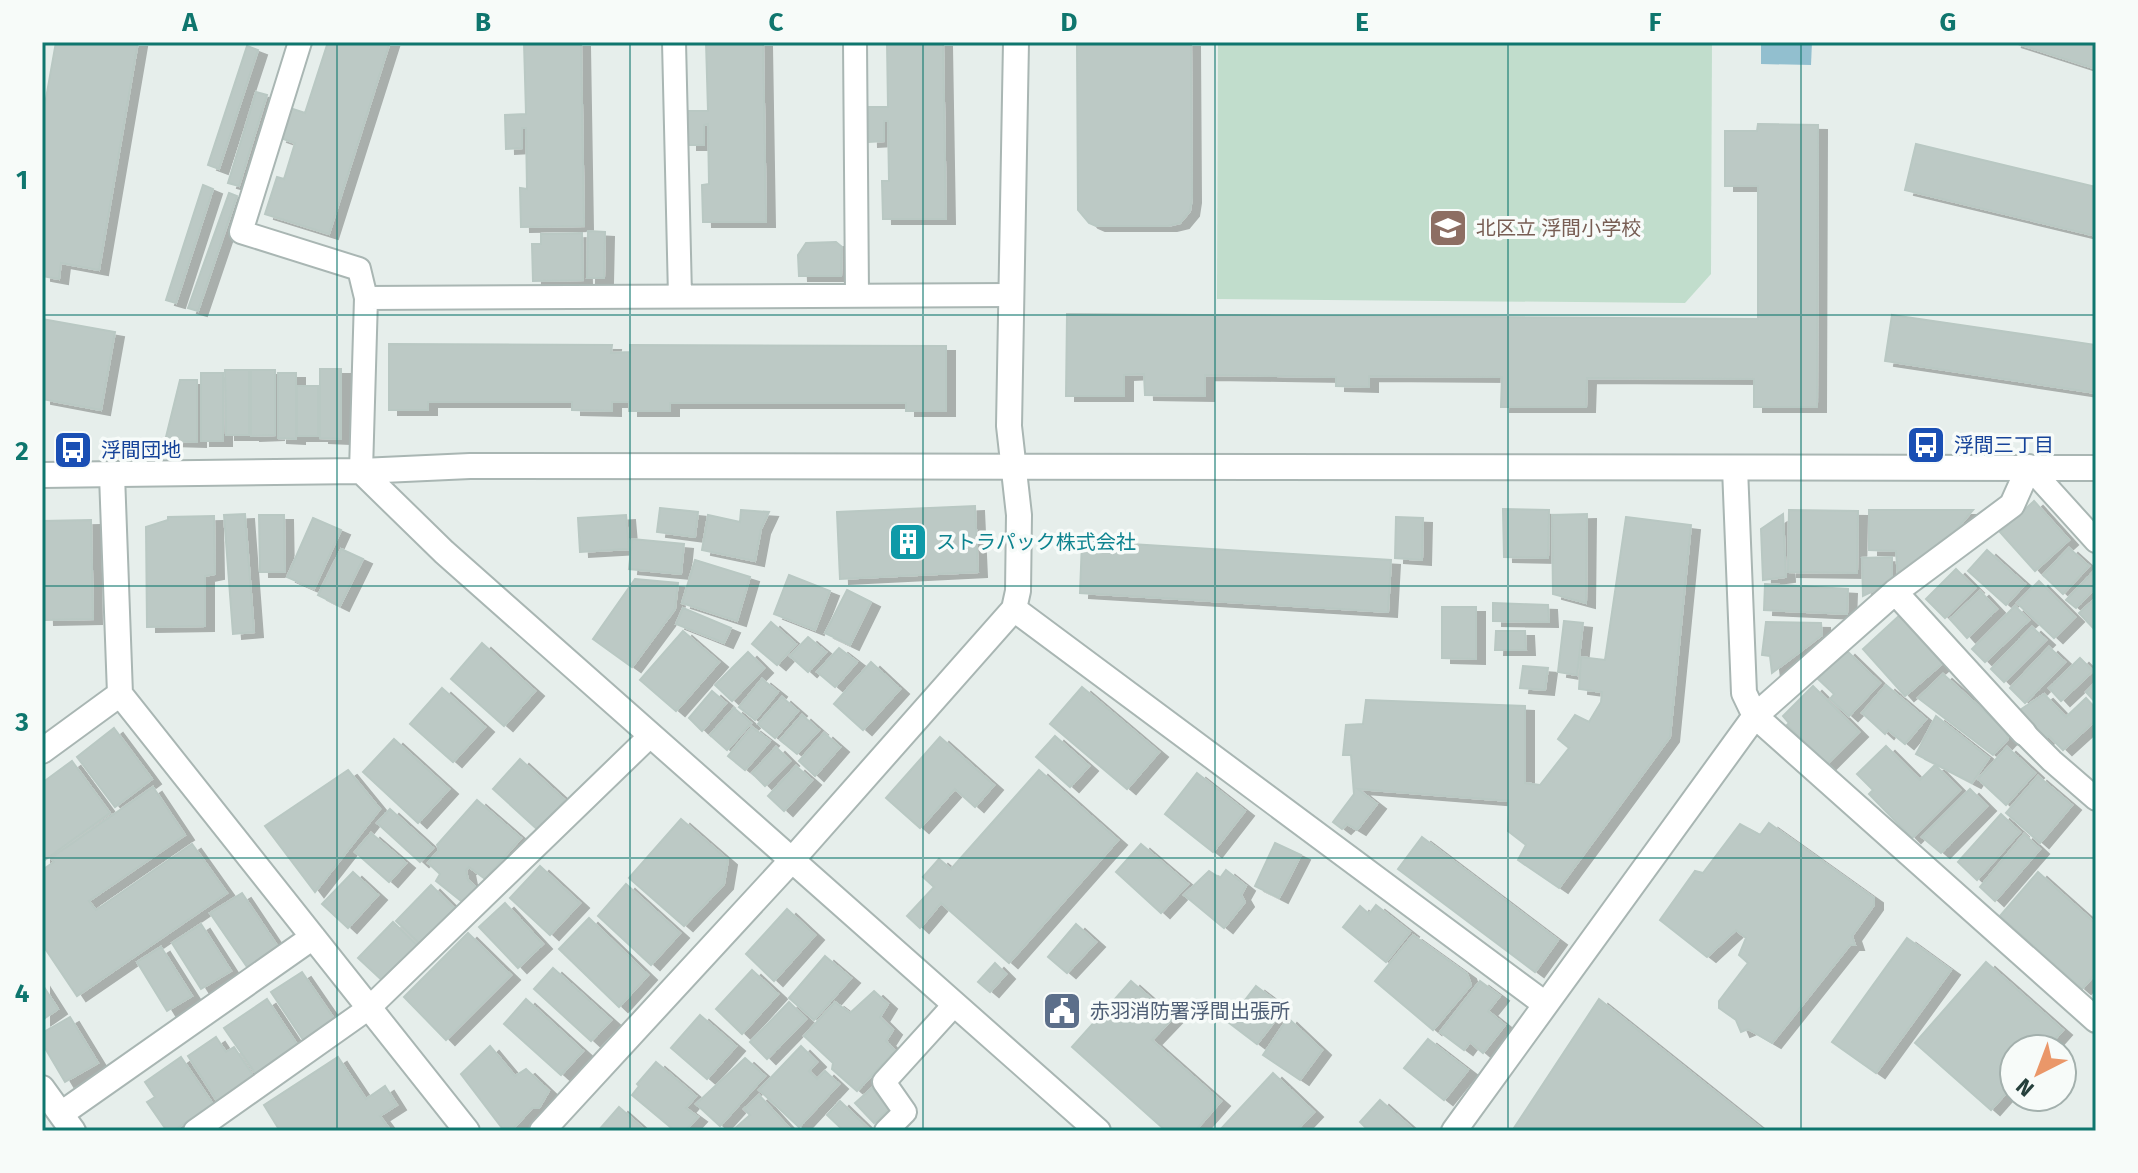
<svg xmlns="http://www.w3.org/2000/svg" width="2138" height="1173" font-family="'Fira Sans','Noto Sans JP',sans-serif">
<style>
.green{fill:#c1ddcc}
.water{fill:#92bfcf}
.building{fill:#bcc9c5;stroke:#b9c8c3;stroke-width:2;filter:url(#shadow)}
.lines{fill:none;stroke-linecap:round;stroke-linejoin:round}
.service-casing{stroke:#a9b6b3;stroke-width:26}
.minor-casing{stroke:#a9b6b3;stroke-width:28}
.tertiary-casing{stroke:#a9b6b3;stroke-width:28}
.service{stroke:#fff;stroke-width:22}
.minor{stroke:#fff;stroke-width:24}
.tertiary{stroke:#fff;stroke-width:24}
.grid{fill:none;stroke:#0f766e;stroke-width:2;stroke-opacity:0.55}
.labels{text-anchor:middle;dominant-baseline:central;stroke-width:7;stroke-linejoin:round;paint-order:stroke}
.education-label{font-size:20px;fill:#785e54;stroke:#f7fbf9;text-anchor:start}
.transit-label{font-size:20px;fill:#164399;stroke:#f7fbf9;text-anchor:start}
.culture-label{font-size:20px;fill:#0d838f;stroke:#f7fbf9;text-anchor:start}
.service-label{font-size:20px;fill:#4e5e75;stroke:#f7fbf9;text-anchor:start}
.neatline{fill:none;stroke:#0f766e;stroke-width:3}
.grid-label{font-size:26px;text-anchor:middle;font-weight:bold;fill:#0f766e}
</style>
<defs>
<filter id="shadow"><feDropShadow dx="9" dy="5" stdDeviation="0" flood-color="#0004"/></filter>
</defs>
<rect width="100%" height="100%" fill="#e6eeeb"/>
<path class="green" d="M1218,42H1712L1711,274L1685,303L1217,299Z"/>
<path class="water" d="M1761,42H1812L1811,65L1761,64Z"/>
<path class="building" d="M56,42H138L99,270L61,263L59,279L42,276V121Z
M328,42H390L329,234L265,214L277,177L284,179L295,143L278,137L287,107L305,113Z
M524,42H581L584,226L521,227L520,188L527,189L526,128H522V148L506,149L505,115L526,114Z
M706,42H763L766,222H703L702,185L709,184L708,124L704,125V145H688V111H708Z
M887,42H943L946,219H883L882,181H889L888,121H884V141L869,142L868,107H888Z
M1077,42H1191L1192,198L1190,211L1180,223L1168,226H1096L1089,223L1078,210Z
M2012,42H2096V69Z
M247,46L258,50L219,169L208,165Z
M256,92L267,95L239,186L228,183Z
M1758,124L1818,125L1817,407H1754V379L1587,378L1586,407H1501L1502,377L1369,376V387L1336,386V377L1205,375V396L1145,395L1144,374L1124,375V396H1066L1067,314L1758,319V186H1725V131H1757Z
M1916,144L2096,187V236L1905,190Z
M203,185L213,189L176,303L166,300Z
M229,193L237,196L198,311L188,308Z
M588,231L605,232L604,278H587Z
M582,233L583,280L533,281L532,244H541V234Z
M836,242L842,247L841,276H799L798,255L806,243Z
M1892,315L2096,345V393L1885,361Z
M42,319L115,332L101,410L42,399Z
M389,344L612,345L611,353L630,352V345L946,346V411H906V403H670V411H629V402H612V411L572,410V402H428V410H389Z
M320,369H341V439L320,438Z
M225,370H249V435H226Z
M251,370H275V435L251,436Z
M201,373H223V441H201Z
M278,373H296V439L278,438Z
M180,380H197V442L165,441Z
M297,386H318V436H297Z
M2034,501L2069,540L2035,571L2000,532Z
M975,506L978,572L840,579L837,512Z
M660,508L698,512L695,537L657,532Z
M1503,509L1549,510L1548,558L1504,557Z
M741,510L769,512L761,529L755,561L702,550L708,515L740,522Z
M1789,510L1858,511L1857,573L1788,572Z
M1869,510H1973L1944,544L1898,578L1896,551L1869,550Z
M245,514L254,632L233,634L224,515Z
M1587,514L1586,603L1553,594L1552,515Z
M1783,514L1786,577L1763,580L1761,529Z
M259,515H284L285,572H260Z
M626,515L629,549L580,552L578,518Z
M214,516L215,574L205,576V626L147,627L146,527L168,520V517Z
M1396,517L1423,518L1422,560L1395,558Z
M1626,517L1691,525L1670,737L1559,888L1518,860L1526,845L1508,831L1509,801L1358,789L1377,804L1357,830L1347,824L1342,829L1333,822L1354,794L1351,755H1343L1346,725L1363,724L1366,700L1525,706V783L1540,785L1569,748L1558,739L1575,715L1589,722L1601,702L1602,692L1579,689L1581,657L1605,660Z
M313,518L341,530L314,589L287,577Z
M91,520L93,619L45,620L42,521Z
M632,539L684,544L681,574L629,569Z
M1082,541L1391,560L1388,612L1080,593Z
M2069,548L2089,566L2063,594L2043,575Z
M341,549L363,559L340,606L318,595Z
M1987,550L2025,584L2006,605L1968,571Z
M1892,557V582L1863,596L1862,558Z
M695,560L750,577L737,621L682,603Z
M1956,569L1975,588L1945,618L1926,599Z
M2096,569V587L2076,608L2066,600Z
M789,575L830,591L815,630L774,614Z
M635,579L678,583L675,609L632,667L593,639Z
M2039,581L2075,617L2054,638L2017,603Z
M1765,584L1848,589L1847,614L1764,610Z
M847,590L871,602L850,645L825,633Z
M1980,591L1997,609L1967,638L1950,619Z
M2096,598V631L2079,613Z
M1493,603L1548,605L1549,622L1493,621Z
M2015,606L2029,620L1985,662L1972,649Z
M1442,607H1476V659L1442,658Z
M683,608L731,628L724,643L676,624Z
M1900,615L1943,663L1905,696L1863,649Z
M1564,621L1583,623L1577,675L1558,672Z
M771,622L796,644L777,665L752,644Z
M1766,622L1821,623L1822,635L1772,673L1770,656L1762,655Z
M2032,627L2046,640L2004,682L1991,669Z
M683,631L719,662L676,711L640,680Z
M1496,631H1525L1526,650H1495Z
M808,637L826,652L808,672L790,656Z
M482,643L535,691L504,726L451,679Z
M2049,647L2065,662L2025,703L2010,688Z
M839,648L857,662L835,687L817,672Z
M1846,650L1880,683L1849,716L1830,699L1834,694L1818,679Z
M748,652L764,668L732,701L715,685Z
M2080,658L2093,671L2061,701L2049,688Z
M871,662L900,689L863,730L834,704Z
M1523,666L1548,668L1545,690L1520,688Z
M1943,674L2006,731L2008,739L1993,755L1918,698Z
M762,679L778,692L755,720L739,707Z
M2096,682V703L2086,692Z
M1886,685L1926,719L1905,744L1888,730L1885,734L1862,713Z
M1813,686L1859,732L1827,764L1787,725L1789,723L1783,716Z
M1082,687L1159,752L1127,789L1050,724Z
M442,688L485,727L453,762L410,724Z
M712,691L726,703L702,731L689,718Z
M2044,694L2066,717L2086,698L2096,709V720L2063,750L2049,736L2043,740L2017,712Z
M782,697L798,711L775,738L758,724Z
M734,708L751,723L727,750L710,735Z
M802,715L819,730L797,754L780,740Z
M1936,716L1989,758L1972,783L1916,754Z
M752,727L770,741L745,770L728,756Z
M114,728L152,779L115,807L77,757Z
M824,733L840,747L815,776L799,761Z
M1055,736L1089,766L1070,787L1036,757Z
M940,737L994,785L975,807L955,789L920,828L886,798Z
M394,739L449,789L418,823L363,772Z
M1886,746L1920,780L1935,765L1960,790L1912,838L1869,794L1873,790L1857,774Z
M776,747L790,761L765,786L752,773Z
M2007,747L2035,773L2006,805L1978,779Z
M520,759L565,800L538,830L493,789Z
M72,761L110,813L42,862V783Z
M796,766L812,780L784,811L768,796Z
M348,770L380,809L315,892L265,826Z
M1039,770L1118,840L1009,963L941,903L920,928L907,916L934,887L923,877L939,859L951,869Z
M1197,773L1245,811L1213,852L1165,814Z
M2038,776L2072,805L2040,843L2006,813Z
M153,787L185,835L89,901L96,910L192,844L227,893L77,996L42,944V870L54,862L51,858Z
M1970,789L1987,806L1941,853L1922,837Z
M477,800L521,838L485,879L469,867L466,870L468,880L478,889L465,904L436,881L440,874L428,863L439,850L437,845Z
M390,809L433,848L420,862L377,823Z
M2001,814L2020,832L1977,880L1958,862Z
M681,819L728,860L724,884L684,926L629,878Z
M1769,823L1874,898V905L1852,936L1855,945H1850L1772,1043L1748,1029L1741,1032L1736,1020L1719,1008V1001L1748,963L1739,955L1746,938L1736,930L1707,957L1660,920L1695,871L1703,873L1740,824L1760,835Z
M371,833L406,863L389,882L355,852Z
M2024,834L2040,849L1995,901L1980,887Z
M1422,837L1558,940L1535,972L1398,869Z
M1275,843L1301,855L1279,898L1255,886Z
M1141,844L1188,884L1161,913L1116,872Z
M540,866L580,903L550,935L510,898Z
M1226,870L1246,886L1241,895L1245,902L1224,928L1184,895L1209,871L1220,878Z
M353,872L378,895L348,928L322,904Z
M2038,872L2096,924V973L2082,989L2000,916Z
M626,884L680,933L651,965L598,916Z
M431,885L455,909L420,944L396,921Z
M242,893L278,947L247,967L210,913Z
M505,903L543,944L518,968L479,927Z
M1376,905L1410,932L1386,962L1343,927L1360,906L1369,914Z
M787,909L815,935L774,981L746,954Z
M589,918L648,975L619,1007L559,949Z
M393,922L419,947L385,983L358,958Z
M201,924L231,971L201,989L172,943Z
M1076,924L1096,942L1067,973L1048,957Z
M468,933L511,975L446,1040L404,997Z
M1413,935L1467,974L1471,985L1433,1030L1375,981Z
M1907,938L1951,970L1876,1073L1832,1042Z
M161,947L192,996L167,1011L137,962Z
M825,956L851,978L814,1020L789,998Z
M1986,962L2063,1030L2046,1049H2014V1084L1991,1110L1915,1043Z
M995,963L1006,974L990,992L978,982Z
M553,968L611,1020L591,1041L534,989Z
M752,970L778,994L742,1034L716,1009Z
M302,972L337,1023L306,1044L271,992Z
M1131,981L1173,1018L1152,1040L1221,1101L1195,1131H1166L1072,1047Z
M1480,981L1500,996L1488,1011L1505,1025L1483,1053L1470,1042L1464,1050L1440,1032Z
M42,984L58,1009L42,1020Z
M1256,986L1277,1002L1271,1011L1277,1018L1257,1044L1228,1022Z
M874,991L888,1004L880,1017L893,1030L886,1041L895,1051L857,1091L832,1069L833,1063L804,1036L835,1002L850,1013Z
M267,999L302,1052L260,1080L224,1028Z
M526,999L583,1051L561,1075L504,1024Z
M1599,999L1762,1129L1760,1131H1512Z
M789,1002L806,1019L767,1059L750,1042Z
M700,1015L736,1046L707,1079L671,1048Z
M70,1017L98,1063L65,1082L42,1043V1033Z
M1288,1018L1322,1050L1300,1080L1263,1055Z
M216,1037L226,1052L234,1047L254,1077L217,1101L188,1056Z
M1428,1039L1468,1070L1444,1100L1404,1068Z
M490,1046L515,1076L526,1069L549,1091L539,1108H532L513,1129L502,1128L461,1074Z
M801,1046L817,1062L809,1071L817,1079L825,1071L839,1084L799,1127L759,1090Z
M181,1057L213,1104L173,1131H167L147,1102L155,1097L145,1082Z
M338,1057L366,1099L385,1086L397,1105L380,1116L388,1127L382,1131H280L264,1105Z
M745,1058L765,1076L720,1126L696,1104Z
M656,1062L696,1096L686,1108L698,1117L685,1131H675L632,1095L639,1086L637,1084Z
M1273,1073L1314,1112L1296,1131H1219Z
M872,1088L890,1108L874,1123L855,1103Z
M759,1095L790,1129L788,1131H732L750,1115L744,1109Z
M1380,1100L1415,1131H1369L1360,1122Z
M840,1101L868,1128L866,1131H844L827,1115Z
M619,1107L646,1131H598Z"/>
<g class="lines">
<defs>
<path id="service" d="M300,42L241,232L359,269L366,298L361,471
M674,42L680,296
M855,42L857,295
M366,298L1012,295
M2029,467L2096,541
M2024,733L2052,761L2096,799
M195,1131L369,1008L651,735
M886,1131L905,1112L884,1082L954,1005"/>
<path id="minor" d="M1016,42L1009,426L1019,515L1018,591L1014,609L1545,1004
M1735,468L1744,693L1755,716L2096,1020
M112,475L120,694L467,1131
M1895,592L2024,733
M42,751L120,694
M42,1088L73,1131
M61,1114L313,937
M542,1131L791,861L1014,609
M1454,1131L1755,716L1895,592L2012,505L2029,467"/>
<path id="tertiary" d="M361,471L444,552L1098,1131
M42,475L361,471L470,466L2096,468"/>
</defs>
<use href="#service" class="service-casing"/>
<use href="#minor" class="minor-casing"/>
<use href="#tertiary" class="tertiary-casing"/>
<use href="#service" class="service"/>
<use href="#minor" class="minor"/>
<use href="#tertiary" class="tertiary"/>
</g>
<path class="grid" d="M337,42V1131M630,42V1131M923,42V1131M1215,42V1131M1508,42V1131M1801,42V1131M42,315H2096M42,586H2096M42,858H2096"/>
<defs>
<symbol id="school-square" viewBox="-11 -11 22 22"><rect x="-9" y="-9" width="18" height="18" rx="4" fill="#8d6e63" stroke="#f7fbf9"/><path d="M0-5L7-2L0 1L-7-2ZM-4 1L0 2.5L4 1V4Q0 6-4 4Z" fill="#fff"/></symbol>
<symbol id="bus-square" viewBox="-11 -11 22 22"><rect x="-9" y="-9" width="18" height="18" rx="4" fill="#1a4fb4" stroke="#f7fbf9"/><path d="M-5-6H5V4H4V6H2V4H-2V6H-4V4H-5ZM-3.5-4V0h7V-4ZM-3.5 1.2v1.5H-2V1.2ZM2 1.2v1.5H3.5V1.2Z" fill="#fff"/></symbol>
<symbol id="building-square" viewBox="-11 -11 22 22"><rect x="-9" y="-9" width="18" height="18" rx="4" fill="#0f9aa8" stroke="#f7fbf9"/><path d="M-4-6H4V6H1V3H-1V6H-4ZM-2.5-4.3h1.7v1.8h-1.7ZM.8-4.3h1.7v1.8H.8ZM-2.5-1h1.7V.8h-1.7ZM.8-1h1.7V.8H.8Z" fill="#fff"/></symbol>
<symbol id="civic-square" viewBox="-11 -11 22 22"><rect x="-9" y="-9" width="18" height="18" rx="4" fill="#5c6f8a" stroke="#f7fbf9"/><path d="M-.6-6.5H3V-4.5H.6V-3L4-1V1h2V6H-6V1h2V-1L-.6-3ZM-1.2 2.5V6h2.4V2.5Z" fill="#fff"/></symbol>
</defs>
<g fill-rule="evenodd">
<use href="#school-square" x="1426" y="206" width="44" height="44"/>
<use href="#bus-square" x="1904" y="423" width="44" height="44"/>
<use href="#bus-square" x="51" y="428" width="44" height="44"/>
<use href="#building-square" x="886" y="520" width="44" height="44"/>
<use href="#civic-square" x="1040" y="989" width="44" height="44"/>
</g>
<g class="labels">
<g class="education-label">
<text x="1476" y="228">北区立 浮間小学校</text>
</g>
<g class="transit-label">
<text x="1954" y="445">浮間三丁目</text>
<text x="101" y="450">浮間団地</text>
</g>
<g class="culture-label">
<text x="936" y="542">ストラパック株式会社</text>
</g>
<g class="service-label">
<text x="1090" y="1011">赤羽消防署浮間出張所</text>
</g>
</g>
<rect width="2138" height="1173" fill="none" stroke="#f7fbf9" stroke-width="88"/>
<g transform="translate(2038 1073) rotate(222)"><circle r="38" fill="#f7fbf9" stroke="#a3b0ad" stroke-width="2"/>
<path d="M0-6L14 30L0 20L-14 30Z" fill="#ea9769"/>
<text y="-12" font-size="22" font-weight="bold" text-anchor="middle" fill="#26403c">N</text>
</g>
<rect x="44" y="44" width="2050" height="1085" class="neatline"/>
<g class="grid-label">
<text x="190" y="31">A</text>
<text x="483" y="31">B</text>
<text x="776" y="31">C</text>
<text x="1069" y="31">D</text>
<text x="1362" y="31">E</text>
<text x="1655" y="31">F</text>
<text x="1948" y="31">G</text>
<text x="22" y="189">1</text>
<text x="22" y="460">2</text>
<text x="22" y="731">3</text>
<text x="22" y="1002">4</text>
</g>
</svg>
